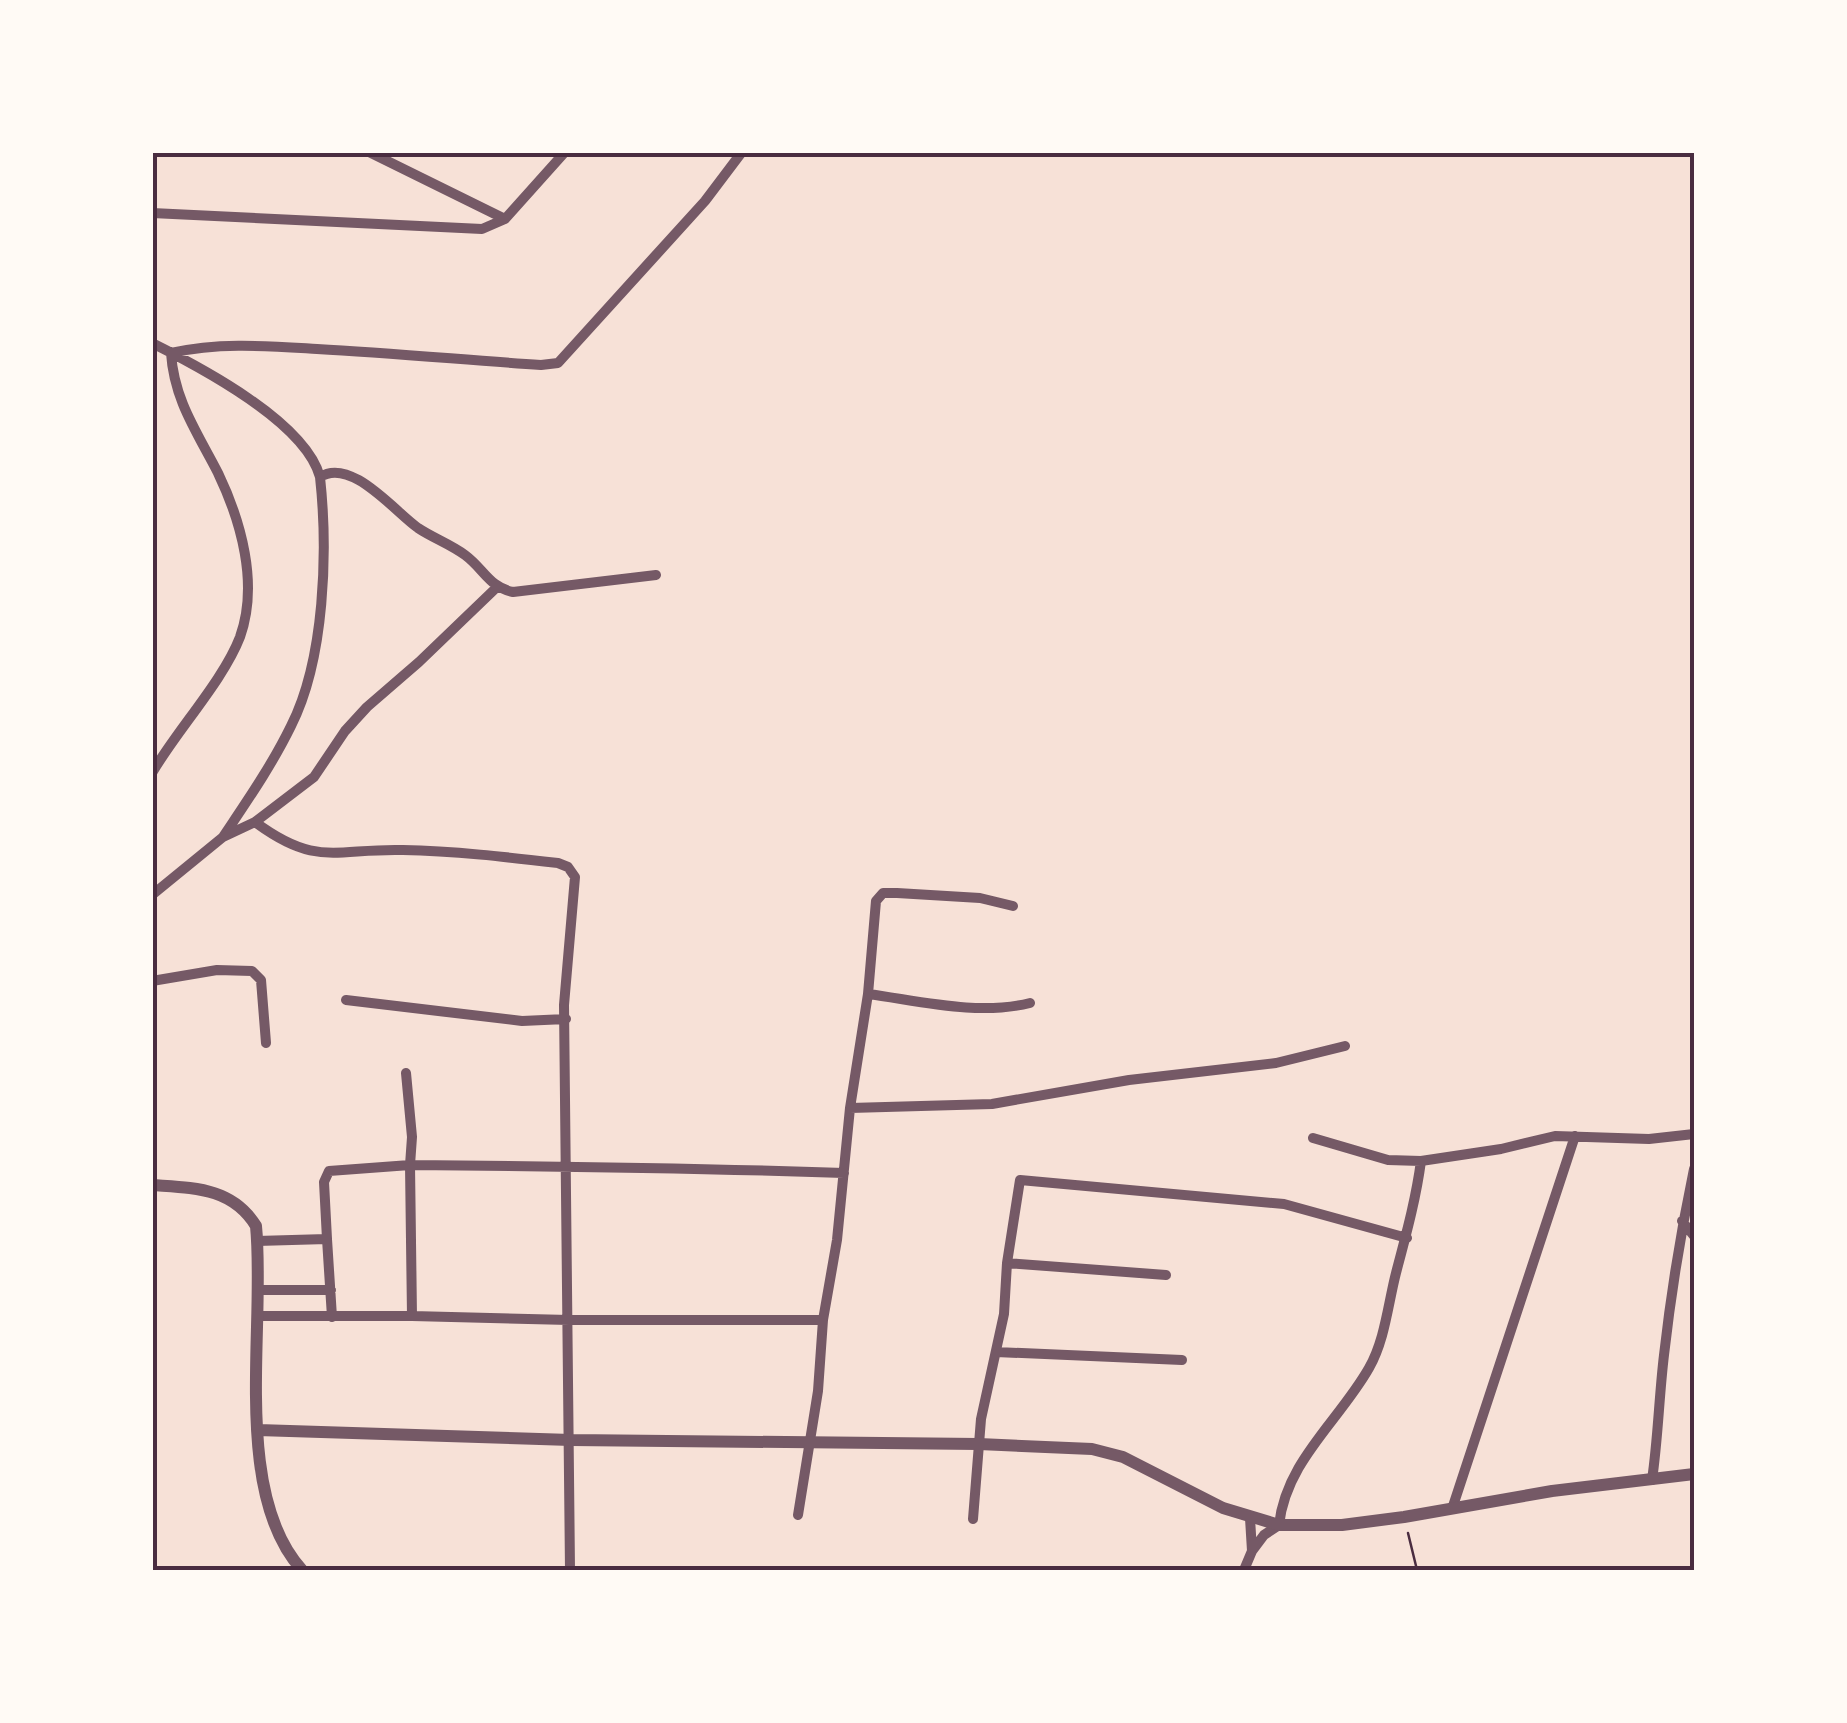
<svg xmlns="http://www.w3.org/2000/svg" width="1847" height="1723" font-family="Arial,sans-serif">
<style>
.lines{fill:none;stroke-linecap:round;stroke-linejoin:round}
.path{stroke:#4a2c40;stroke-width:2.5}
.minor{stroke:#755966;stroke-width:10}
.tertiary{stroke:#755966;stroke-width:12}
.neatline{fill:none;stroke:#4a2c40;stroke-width:4}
</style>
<rect width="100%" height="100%" fill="#f7e1d7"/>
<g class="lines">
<path class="path" d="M1408,1533L1417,1570"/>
<path class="minor" d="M369,152L505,219
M152,213L482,229L505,219L565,152
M152,343C202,368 305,422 320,477C328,551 325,659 291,726C272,765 247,801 223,837
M320,477C351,457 394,511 418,528C433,538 450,544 465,555C484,569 489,587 513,592L656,575
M152,773C177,730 223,681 240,637C259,584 241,521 218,473C197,432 174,400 171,353C220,342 267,346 317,349C392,353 466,360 541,365L558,363L705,201L742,152
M255,822C317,868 336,848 403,850C454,851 506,857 558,863L568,867L575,877L564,1005L570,1570
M152,895L223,837L255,822L314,777L345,731L367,707L419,662L496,588
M152,981L217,970L252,971L261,980L266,1043
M868,994C920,1001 978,1016 1030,1003
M346,1000L522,1021L566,1019
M850,1108L992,1104L1129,1080L1276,1063L1345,1046
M1313,1138L1388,1160L1421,1161L1501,1149L1555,1136L1649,1139L1694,1134
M1682,1221L1694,1236
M327,1239L324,1182L329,1171L410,1165L412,1137L406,1073
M257,1241L327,1239L332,1317
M1007,1263L1166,1275
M259,1290H331
M259,1316H412L569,1320H823
M412,1316L410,1165C555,1166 699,1168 844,1173
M996,1352L1182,1360
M1652,1480C1658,1439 1659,1397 1664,1355C1671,1293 1681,1231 1694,1169
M1452,1509L1575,1136
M798,1515L818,1391L823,1320L837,1240L850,1108L868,994L876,901L883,893H897L980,898L1013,906
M973,1519L981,1419L1004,1314L1007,1263L1020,1180L1284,1204L1407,1238
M1252,1551L1264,1535L1279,1525C1286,1461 1339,1421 1369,1368C1385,1340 1388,1304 1396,1273C1406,1235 1416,1199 1421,1161
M1244,1570L1252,1551L1250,1518"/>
<path class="tertiary" d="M152,1185C193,1188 232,1187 256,1226C266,1326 231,1492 302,1570
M258,1430L571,1440L979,1444L1092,1449L1123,1457L1223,1508L1279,1525H1342L1404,1517L1552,1491L1694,1474"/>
</g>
<rect width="1847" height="1723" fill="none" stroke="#fffaf5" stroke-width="310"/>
<rect x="155" y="155" width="1537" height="1413" class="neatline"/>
</svg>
